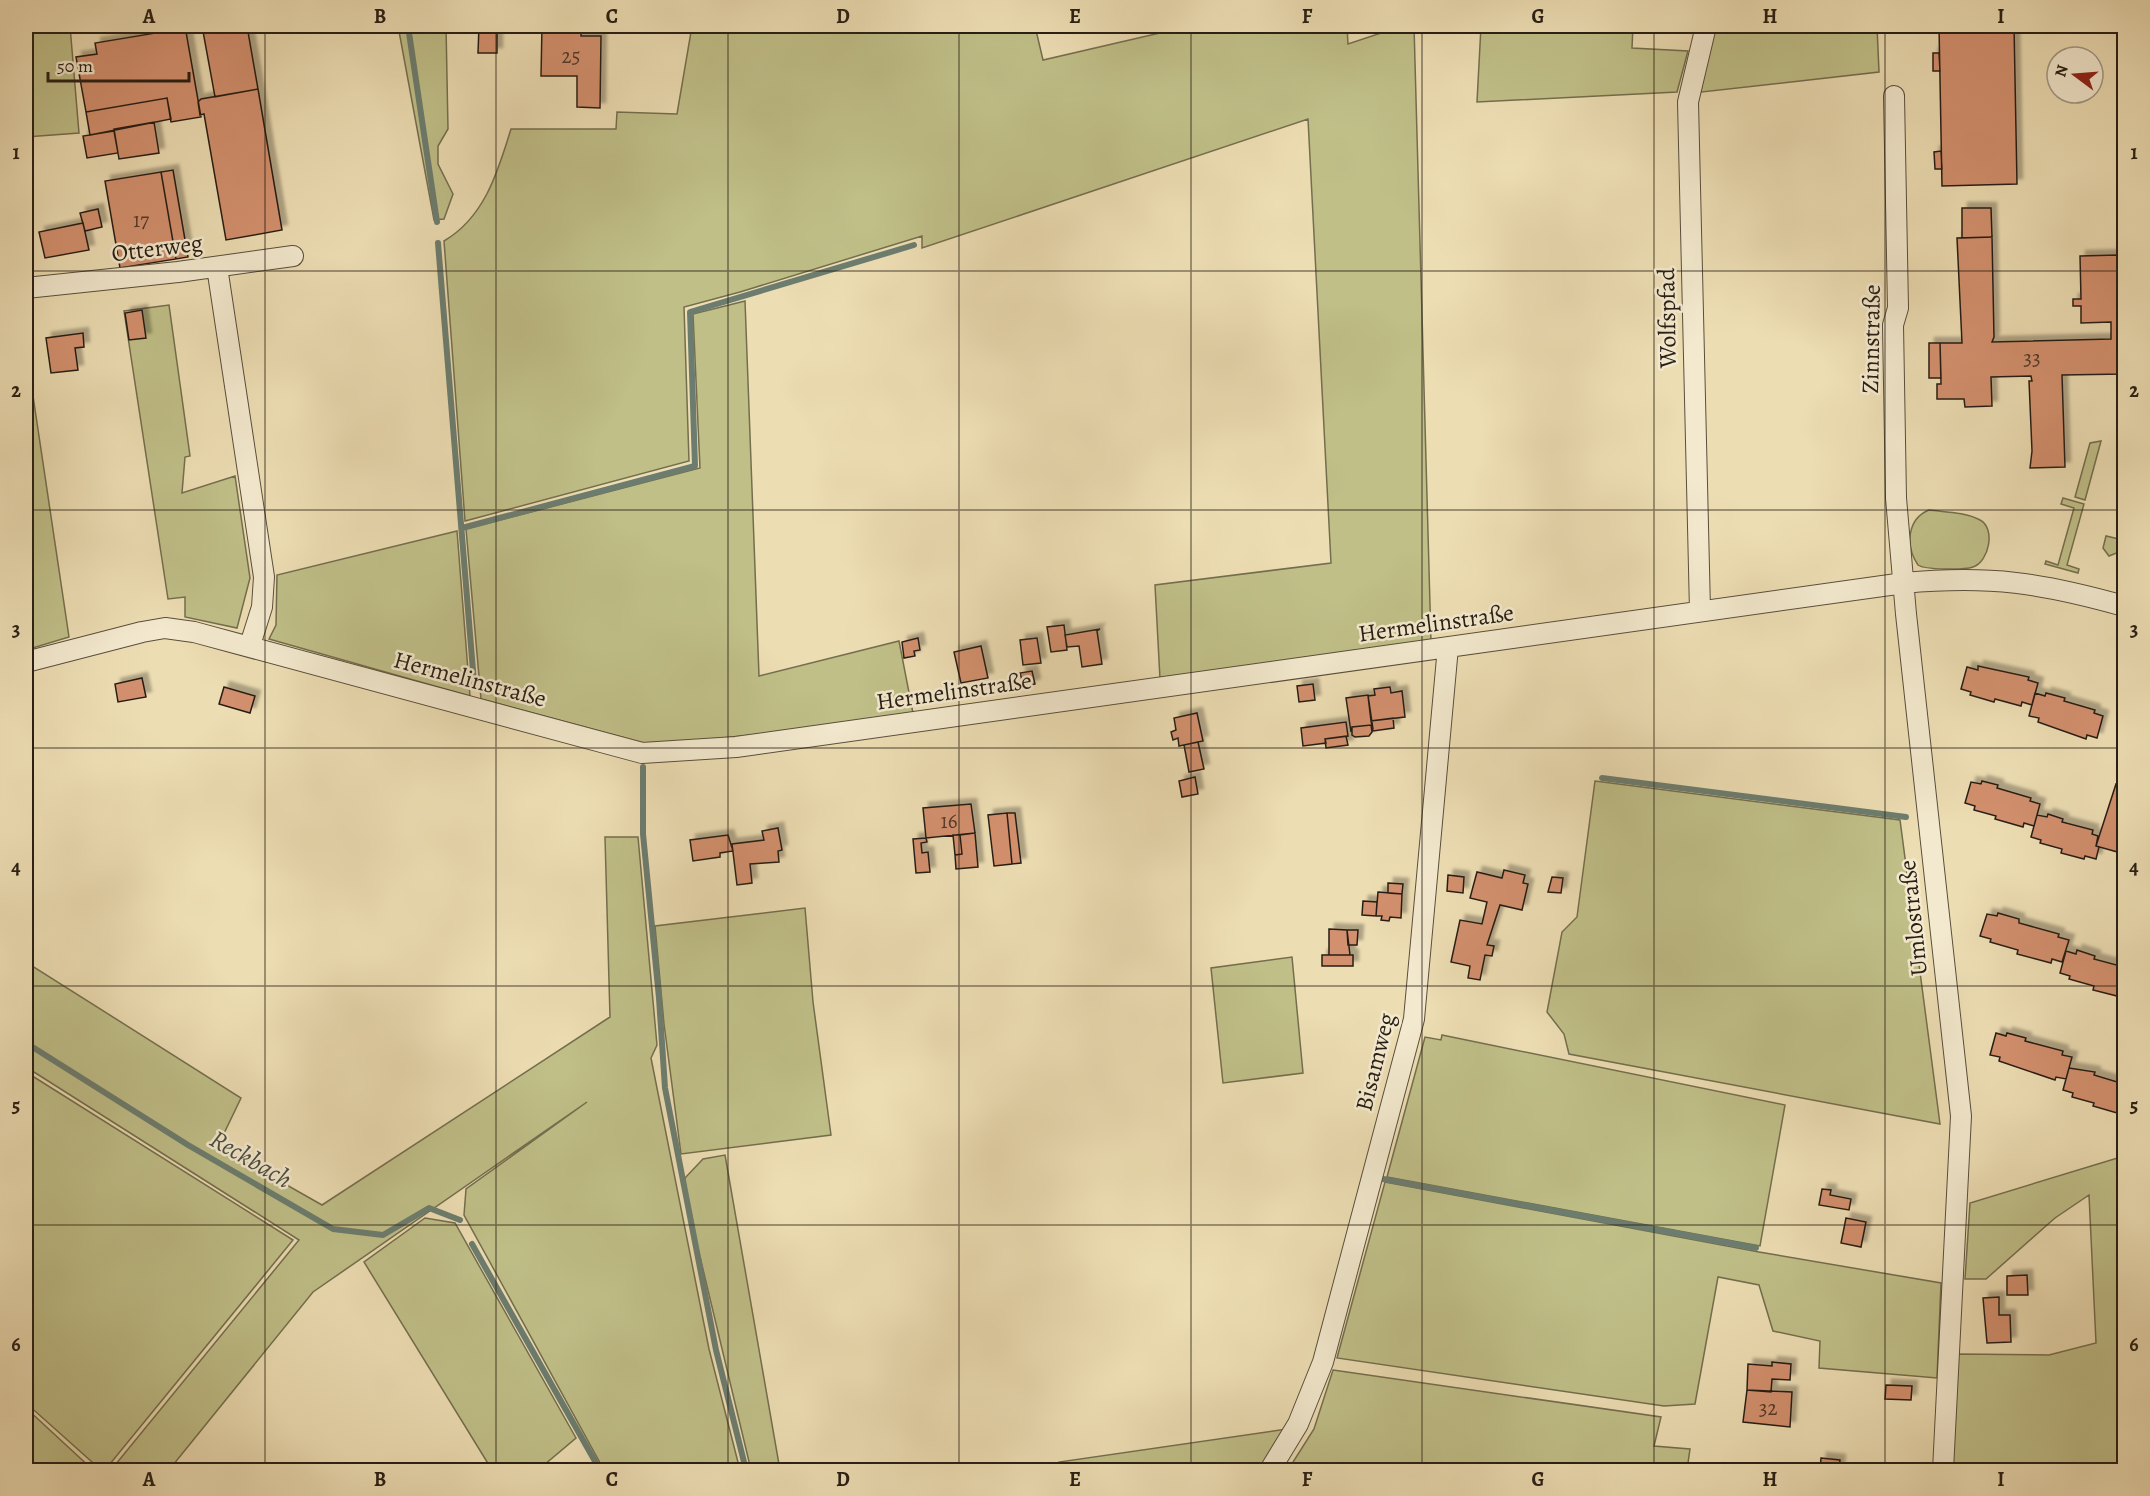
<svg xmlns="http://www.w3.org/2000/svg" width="2150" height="1496" font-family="Alegreya,serif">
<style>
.green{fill:#c0bf88;stroke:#746e4e;stroke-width:1.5}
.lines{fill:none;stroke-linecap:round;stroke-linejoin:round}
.stream{stroke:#6c7d6f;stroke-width:6}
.building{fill:#d3906e;stroke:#281e14;stroke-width:1.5;filter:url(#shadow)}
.street-casing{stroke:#594e3c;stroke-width:22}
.street{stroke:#f3e9ce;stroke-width:20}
.grid{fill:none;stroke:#281e14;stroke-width:1.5;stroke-opacity:0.55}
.labels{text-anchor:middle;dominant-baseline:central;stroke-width:5;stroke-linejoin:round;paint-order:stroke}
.number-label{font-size:21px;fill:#533a2a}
.street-label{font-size:24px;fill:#281e14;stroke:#f3e9ce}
.water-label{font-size:26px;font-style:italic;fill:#4a4d42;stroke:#f3e9ce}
.neatline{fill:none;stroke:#281e14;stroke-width:2}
.grid-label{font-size:20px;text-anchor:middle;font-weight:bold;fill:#281e14}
</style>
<defs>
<filter id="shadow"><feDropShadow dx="5.5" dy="-5.5" stdDeviation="1.5" flood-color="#0004"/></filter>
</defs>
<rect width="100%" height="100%" fill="#edddb3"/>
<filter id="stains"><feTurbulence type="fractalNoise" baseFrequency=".00333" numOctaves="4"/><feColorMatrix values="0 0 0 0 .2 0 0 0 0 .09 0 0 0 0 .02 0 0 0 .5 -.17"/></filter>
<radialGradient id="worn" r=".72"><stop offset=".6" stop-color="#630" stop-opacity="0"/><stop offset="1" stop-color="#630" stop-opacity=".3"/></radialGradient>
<path class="green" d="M26,26H70L79,133L26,137Z
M398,26H446L448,129L438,146V164L453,194L444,219L434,220Z
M692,26H1035L1043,60L1190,26H1347L1348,44L1402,26H1414L1431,641L1160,679L1155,585L1331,563L1308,119L922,248V236L740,292L684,307L689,461L465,521L444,241C485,217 498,171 511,129H616L617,112L677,114Z
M1481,26H1633L1632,48L1688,51L1677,92L1477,102Z
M1711,26H1877L1879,72L1693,93Z
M745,301L759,676L899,641L913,713L762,734L652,745L481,699L466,529L700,468L693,314Z
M169,305L190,456L185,457L182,493L235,476L250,578L237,628L185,617V597L168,599L124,311Z
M26,349L69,637L26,650Z
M2101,441L2085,500L2075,497L2090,443Z
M2063,498L2084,504L2067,565L2079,569L2078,573L2045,564L2046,561L2058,565L2074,508L2061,504Z
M1929,510C1945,512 1966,512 1980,520C1996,528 1989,562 1973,567C1964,570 1925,570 1918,565C1905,546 1907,519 1929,510Z
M2124,518V550L2109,556L2103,548L2106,536L2119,539Z
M457,531L470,696L269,639L276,625L277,575Z
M1595,781L1900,820L1940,1124L1569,1054L1564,1034L1547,1012L1562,932L1577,917Z
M605,837H638L657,1045L651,1058L709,1349L740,1470H604L464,1215L466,1189L587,1102L313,1292L169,1470H111L299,1240L26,1067V962L241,1098L218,1146L322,1205L610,1017Z
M805,908L813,1002L831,1135L681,1154L664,1024L655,926Z
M1292,957L1303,1073L1223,1083L1211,968Z
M1442,1035L1785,1105L1760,1246L1387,1177L1425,1037L1441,1040Z
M26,1072L293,1240L105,1470H101L26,1403Z
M725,1155L780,1470H751L685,1194V1178L703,1159Z
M2124,1156V1470H1952L1957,1354L2049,1355L2096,1343L2089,1195L2055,1218L1986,1279H1965L1970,1203Z
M1385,1182L1759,1252L1941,1283L1937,1378L1819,1368L1820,1341L1773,1331L1759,1285L1718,1277L1695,1404L1664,1406L1337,1358Z
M425,1218L455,1223L576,1438L538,1470H492L364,1262Z
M1333,1370L1661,1417L1654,1446L1690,1449L1688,1463L1731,1470H1288L1314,1429Z
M26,1408L93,1470H26Z
M1287,1429L1261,1470H1061L1059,1462Z"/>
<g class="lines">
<path class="stream" d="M408,26L437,222
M438,243L474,683
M462,528L695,466L690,312L914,245
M643,767V834L659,998L665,1088L716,1350L746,1470
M1602,778L1906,817
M34,1048L188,1145L333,1229L383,1235L429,1208L460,1220
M1383,1179L1756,1248
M472,1244L600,1470"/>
</g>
<path class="building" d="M161,26H185L201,117L171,122L167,98L86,112L76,57L97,54L95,43L162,32Z
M202,26H247L258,89L215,97Z
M479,26H497V53H478Z
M542,26H581V36H601L600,108L577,107V76H541Z
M1939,26H2014L2017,184L1942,186Z
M1933,53H1939L1940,71H1933Z
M258,89L282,230L226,240L204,114L200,115L198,102L201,99Z
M167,98L171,119L90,135L86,112Z
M154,122L159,153L119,159L114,129Z
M114,131L118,153L87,158L83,136Z
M1941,151L1942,169H1935L1934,152Z
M173,170L188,257L176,259L161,172Z
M161,172L176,259L120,268L105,181Z
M1962,208H1991L1992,237L1962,238Z
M98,209L102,227L85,231L80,213Z
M83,223L89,250L45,258L39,232Z
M1992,237L1994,337L1992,342L2111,339V322L2081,323V306H2073V299H2081L2080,256L2118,255V339L2124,341V374L2062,375L2065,467L2030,468L2032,451L2029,381H2032L2031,376L1991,377L1992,406L1965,407L1964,399H1937V384H1941L1940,343H1962L1957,238Z
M142,310L146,338L129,340L125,313Z
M83,333L84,347L75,348L78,370L51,373L46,338Z
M1929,343H1940L1941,378H1929Z
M1064,625L1067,650L1051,652L1047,627Z
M1100,629L1097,631L1102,664L1082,667L1079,646L1067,647L1065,635Z
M918,638L920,650L914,651L915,656L904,658L902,642Z
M1037,638L1041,663L1023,665L1020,640Z
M981,646L988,678L961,683L954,652Z
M1978,666L2029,677L2028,680L2038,683L2032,705L2022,702L2021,706L1995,699L1994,702L1970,695L1971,692L1961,689L1967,667L1978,670Z
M1032,671L1035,684L1024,687L1020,673Z
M142,678L146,697L118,702L115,684Z
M1313,684L1315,700L1299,702L1297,686Z
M224,687L255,696L250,713L219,704Z
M1390,687L1391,693L1402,691L1405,717L1371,721L1368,696L1375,695L1374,689Z
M2035,693L2045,696L2046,693L2065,698L2064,701L2095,710L2094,713L2103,716L2097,738L2087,735L2086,739L2038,722L2039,718L2029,716Z
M1368,695L1373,729L1371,725L1352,727L1351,732L1346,698Z
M1197,713L1203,741L1179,746L1178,738L1173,740L1171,732L1176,730L1174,718Z
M1393,718L1394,728L1373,731L1371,721Z
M1346,722L1348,736L1325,739L1326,743L1303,746L1301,728Z
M1371,725L1372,732L1369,736L1355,737L1352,735V727Z
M1346,736L1348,745L1326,748L1325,739Z
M1198,742L1204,769L1189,772L1184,745Z
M2123,775L2124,843L2121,853L2096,846L2116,784L2120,785Z
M1195,777L1198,794L1182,797L1179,781Z
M1982,781L1998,785L1997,788L2031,798L2030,801L2040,804L2034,826L2024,823L2023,827L1995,819L1996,816L1974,810L1975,806L1965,803L1971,782L1981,784Z
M971,804L975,833L926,838L923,808Z
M1007,813L1012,864L994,866L988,815Z
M1007,813H1015L1021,863L1012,864Z
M2048,814L2063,819L2062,822L2093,830L2092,834L2098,836L2096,846L2099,847L2096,859L2085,856L2084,859L2061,853L2062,849L2040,843L2041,840L2031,837L2037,815L2047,817Z
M778,828L782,850L778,851L779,862L750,864L752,883L737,885L732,844L764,840L762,831Z
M975,833L978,867L956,869L955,855L962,854L960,835Z
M728,835L733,851L720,853V857L693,861L690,840Z
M953,835H960L962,854L955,855Z
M926,838L927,842L921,843L922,853L928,852L930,872L916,873L913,839Z
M1504,870L1525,875L1523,883L1528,884L1522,910L1500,905L1487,945L1494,946L1492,956L1485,955L1480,980L1468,978L1470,966L1451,962L1460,920L1482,924L1487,902L1470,898L1477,872L1502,878Z
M1448,875L1464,877L1463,893L1447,891Z
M1552,877L1563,878L1561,893L1548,892Z
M1388,883L1403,884L1402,894L1388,893Z
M1378,892L1402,894L1401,918L1390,917L1389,921L1381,920L1382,916H1376Z
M1363,901L1377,902L1376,916L1362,915Z
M1998,913L2019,919V923L2059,934L2058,937L2069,940L2062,962L2052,959L2051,963L2017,954L2018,950L1990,942L1991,939L1980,936L1987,914L1997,916Z
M1329,929L1347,930L1350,955H1329Z
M1347,930H1358L1357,945H1348Z
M2077,950L2095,956L2094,959L2124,967V995L2118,993L2117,996L2093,990L2094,986L2069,979L2070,976L2060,973L2066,951L2076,954Z
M1322,955H1353V966H1322Z
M1996,1033L2006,1036L2007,1033L2026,1038L2025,1041L2063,1051L2062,1055L2072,1057L2066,1079L2056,1077L2055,1080L1999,1061L2000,1057L1990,1055Z
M2069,1068L2095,1072L2094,1075L2124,1084V1115L2093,1106L2094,1103L2072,1097L2073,1093L2063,1090Z
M1822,1189L1831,1190L1830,1195L1851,1199L1849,1210L1819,1205Z
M1846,1218L1866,1222L1861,1247L1841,1243Z
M2027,1275L2028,1295H2007V1276Z
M1999,1297V1315H2010L2011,1342L1987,1343L1983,1298Z
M1772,1362L1791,1364L1790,1380L1772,1379L1771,1392L1747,1390L1748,1364L1772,1366Z
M1886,1385L1912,1386L1911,1400L1885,1399Z
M1747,1390L1792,1392L1790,1427L1743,1422Z
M1821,1458L1840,1460L1839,1470H1820Z"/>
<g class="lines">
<defs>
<path id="street" d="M1894,96L1898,308L1893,325L1896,498L1906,614L1961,1116L1943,1470
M217,267L264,577L262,607L250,645
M26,288L178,272L293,256
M1700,611L1688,102L1706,26
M26,662L142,632L165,628L194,632L642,753L736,747L1904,583C1990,575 2042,583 2124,606
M1270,1470L1298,1424L1323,1362L1414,1019L1448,647"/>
</defs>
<use href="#street" class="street-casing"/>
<use href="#street" class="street"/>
</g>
<path class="grid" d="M265,26V1470M496,26V1470M728,26V1470M959,26V1470M1191,26V1470M1422,26V1470M1654,26V1470M1885,26V1470M26,271H2124M26,510H2124M26,748H2124M26,986H2124M26,1225H2124"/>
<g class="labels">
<g class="number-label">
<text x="571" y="56">25</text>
<text x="141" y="220">17</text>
<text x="2032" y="358">33</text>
<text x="949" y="821">16</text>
<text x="1768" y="1408">32</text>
</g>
<g class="street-label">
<text transform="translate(157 248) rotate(-7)">Otterweg</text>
<text transform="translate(1667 318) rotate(-91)">Wolfspfad</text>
<text transform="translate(1871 339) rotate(-89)">Zinnstraße</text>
<text transform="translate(1436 623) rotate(-8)">Hermelinstraße</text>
<text transform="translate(470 679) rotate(15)">Hermelinstraße</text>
<text transform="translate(954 691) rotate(-8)">Hermelinstraße</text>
<text transform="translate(1913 918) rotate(-96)">Umlostraße</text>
<text transform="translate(1375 1062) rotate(-76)">Bisamweg</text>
</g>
<g class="water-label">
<text transform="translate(251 1159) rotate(30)">Reckbach</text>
</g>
</g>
<rect width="2150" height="1496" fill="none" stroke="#edddb3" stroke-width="66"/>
<g transform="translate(2075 75) rotate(286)"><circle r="28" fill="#f3e9ce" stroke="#a29884" stroke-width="1.5"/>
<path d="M0-4.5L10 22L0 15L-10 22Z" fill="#8f2418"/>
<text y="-9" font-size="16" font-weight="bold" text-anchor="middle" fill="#281e14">N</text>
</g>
<path d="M48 72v9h141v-9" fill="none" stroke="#281e14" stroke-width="3"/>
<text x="57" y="72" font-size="18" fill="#281e14" stroke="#f3e9ce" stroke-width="4.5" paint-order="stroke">50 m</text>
<rect x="33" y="33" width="2084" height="1430" class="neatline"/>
<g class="grid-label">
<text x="149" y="23">A</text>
<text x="380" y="23">B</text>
<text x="612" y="23">C</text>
<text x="843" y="23">D</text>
<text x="1075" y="23">E</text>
<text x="1307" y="23">F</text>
<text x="1538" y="23">G</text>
<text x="1770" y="23">H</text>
<text x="2001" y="23">I</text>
<text x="16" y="159">1</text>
<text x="2134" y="159">1</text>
<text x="16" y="397">2</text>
<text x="2134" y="397">2</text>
<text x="16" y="636">3</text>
<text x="2134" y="636">3</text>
<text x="16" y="874">4</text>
<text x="2134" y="874">4</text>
<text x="16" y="1112">5</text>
<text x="2134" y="1112">5</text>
<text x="16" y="1351">6</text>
<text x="2134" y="1351">6</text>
<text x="149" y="1486">A</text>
<text x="380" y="1486">B</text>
<text x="612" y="1486">C</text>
<text x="843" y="1486">D</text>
<text x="1075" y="1486">E</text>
<text x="1307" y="1486">F</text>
<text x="1538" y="1486">G</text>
<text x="1770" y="1486">H</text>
<text x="2001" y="1486">I</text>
</g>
<rect width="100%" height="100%" filter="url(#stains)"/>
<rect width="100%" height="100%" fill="url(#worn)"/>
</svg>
